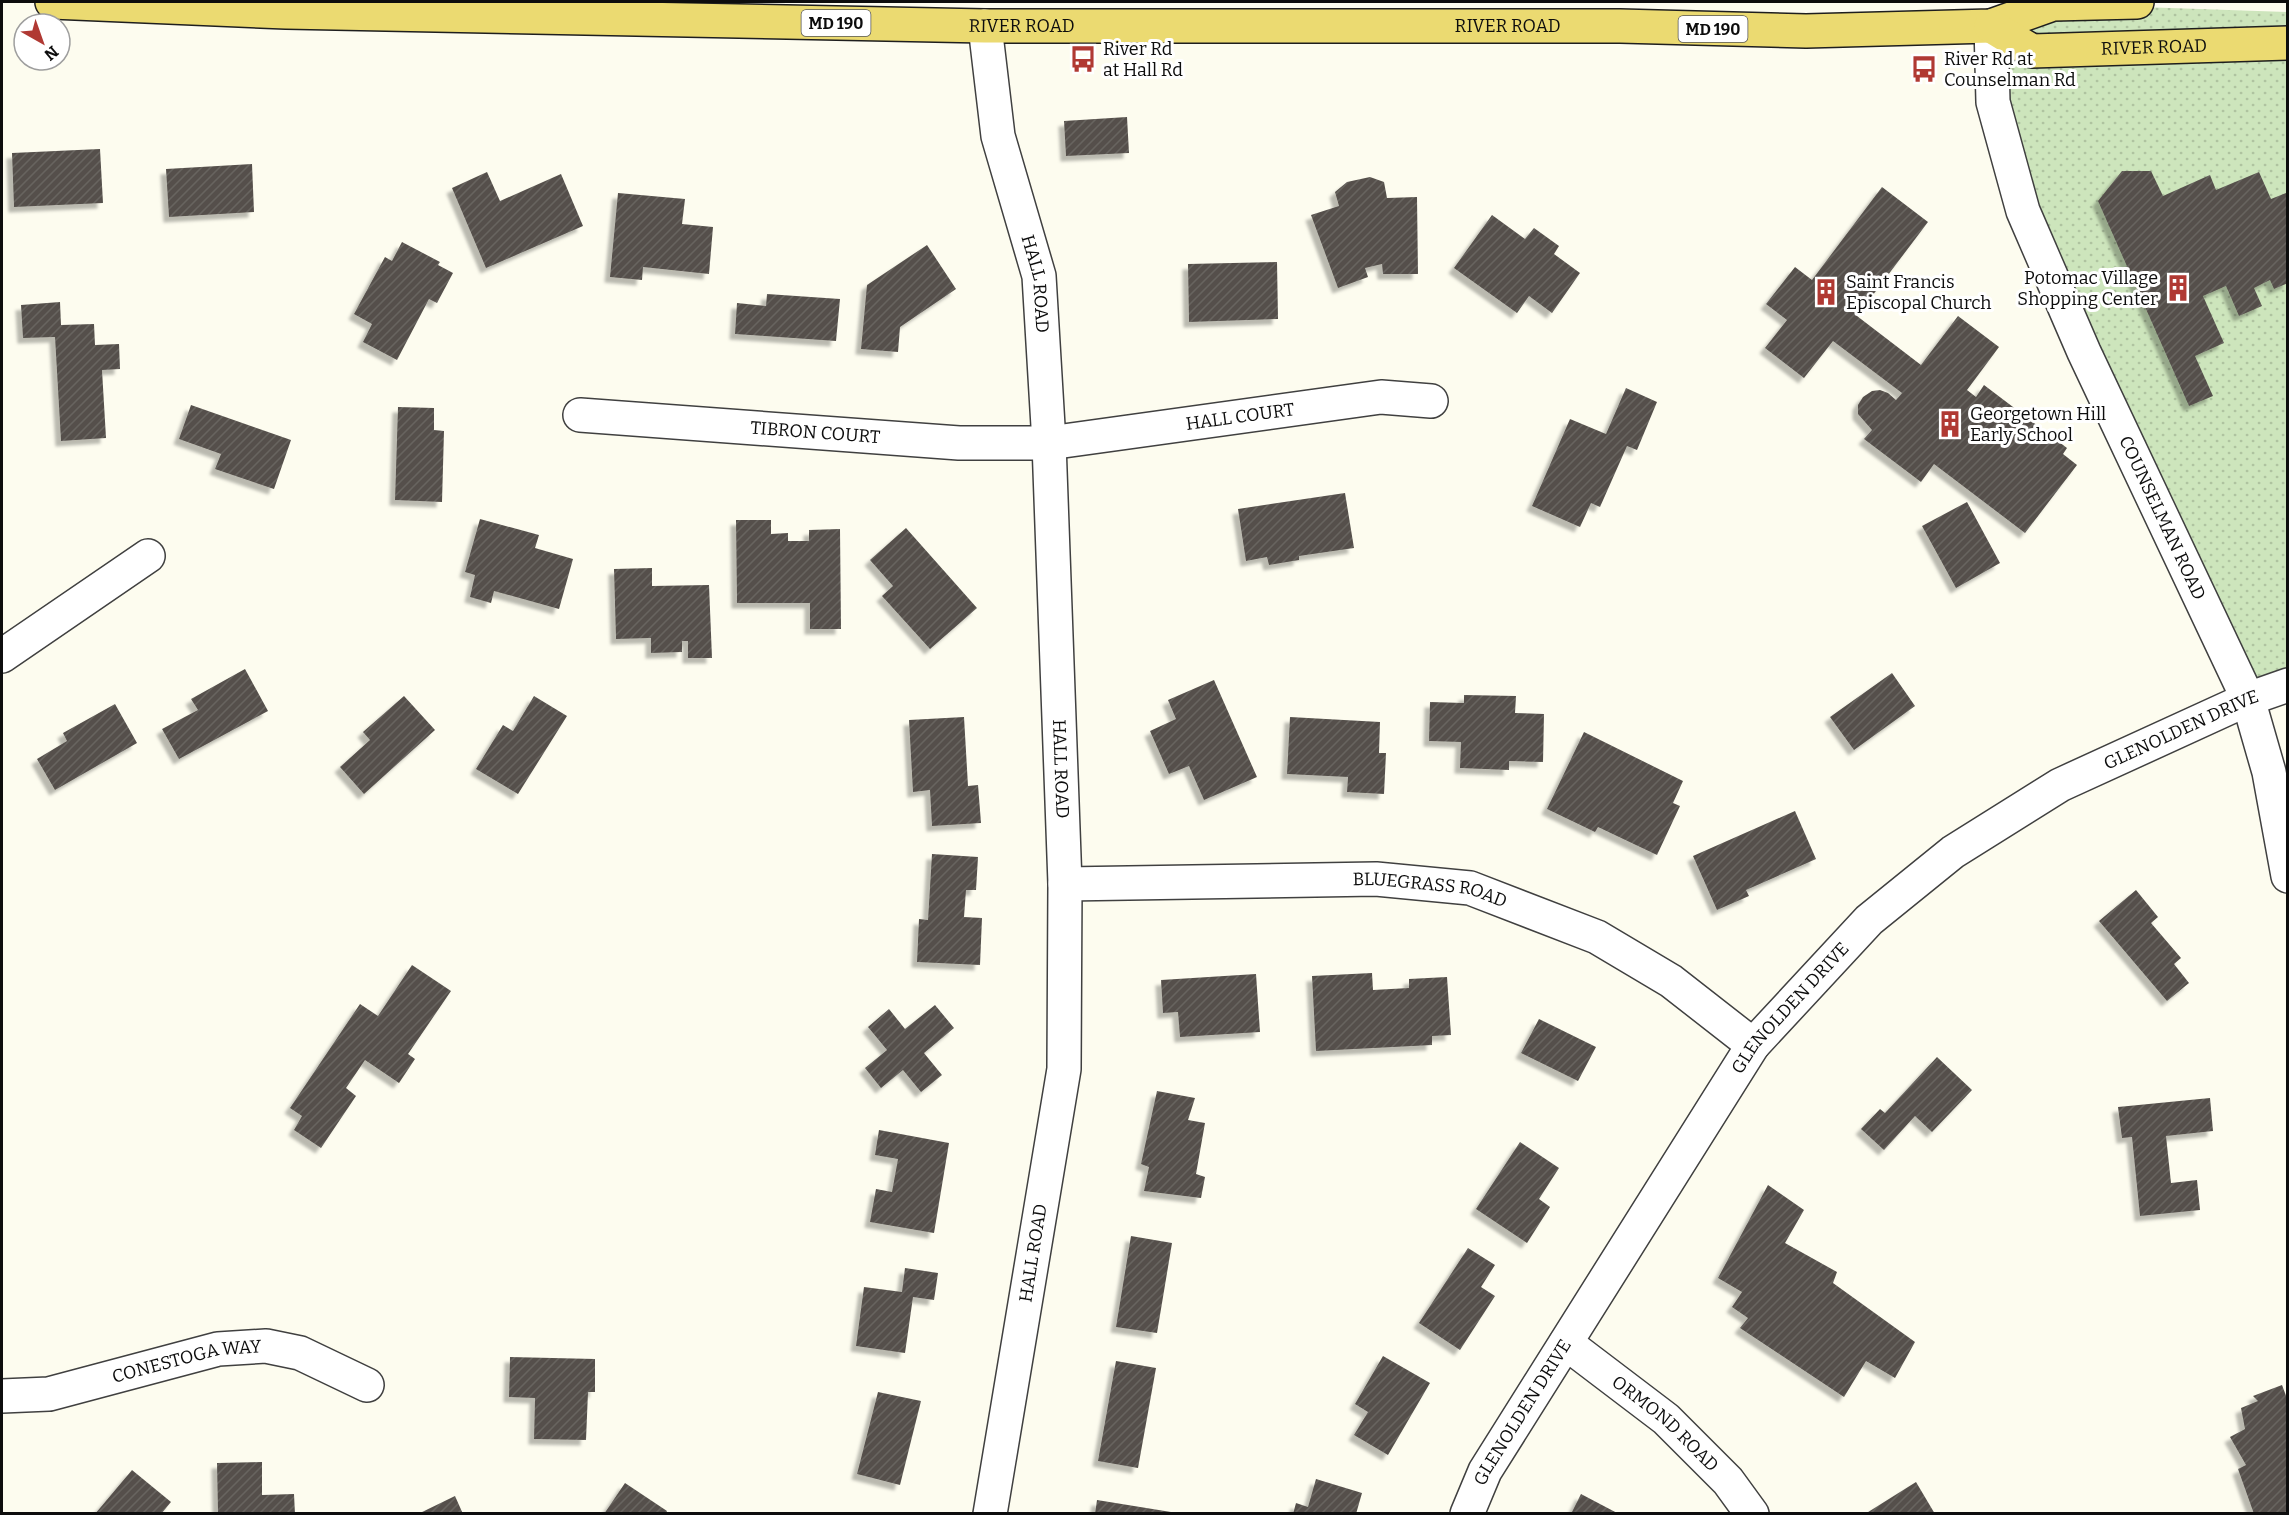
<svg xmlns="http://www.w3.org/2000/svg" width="2289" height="1515" font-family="Bitter,serif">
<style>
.park{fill:url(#park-dots)}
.building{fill:url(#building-hatch);filter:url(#shadow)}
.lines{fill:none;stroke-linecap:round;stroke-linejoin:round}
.minor-casing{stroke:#404040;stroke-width:36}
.major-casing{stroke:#1e1e1e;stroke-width:36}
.minor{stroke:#fff;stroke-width:33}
.major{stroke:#ebda71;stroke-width:33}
.labels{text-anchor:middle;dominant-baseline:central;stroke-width:6;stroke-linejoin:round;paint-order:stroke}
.shield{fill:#fff;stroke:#565656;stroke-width:1.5}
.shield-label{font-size:16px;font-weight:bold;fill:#0d0d0d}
.street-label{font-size:18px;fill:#0d0d0d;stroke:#fff}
.poi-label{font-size:18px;fill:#0d0d0d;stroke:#fff;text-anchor:start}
</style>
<defs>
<pattern id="park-dots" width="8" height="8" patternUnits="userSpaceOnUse" patternTransform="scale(1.5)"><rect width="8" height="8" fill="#cde5bc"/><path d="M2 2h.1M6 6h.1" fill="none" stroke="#afc3a0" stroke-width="1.8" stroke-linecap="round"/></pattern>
<pattern id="building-hatch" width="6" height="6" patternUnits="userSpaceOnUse" patternTransform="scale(1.5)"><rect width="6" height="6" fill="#55504b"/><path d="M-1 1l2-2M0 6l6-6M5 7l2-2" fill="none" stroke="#686460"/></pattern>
<filter id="shadow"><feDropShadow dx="-5.5" dy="5.5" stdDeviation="1.5" flood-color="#0004"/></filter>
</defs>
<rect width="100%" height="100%" fill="#fdfcef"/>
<path class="park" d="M2053,4L2287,12V685L2248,699L2023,211L1991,26Z"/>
<path class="building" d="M1127,117L1129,153L1066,156L1064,121Z
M100,149L103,203L14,207L12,153Z
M252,164L254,212L169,217L166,169Z
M2122,171H2151L2163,196L2210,175L2216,190L2259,172L2271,199L2286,193L2288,195V283L2274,289L2270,280L2254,288L2262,306L2239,316L2226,286L2203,296L2224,343L2195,356L2213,396L2189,406L2098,201Z
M487,172L500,201L561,174L583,226L486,268L452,188Z
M1370,177L1384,182L1387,198L1417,197L1418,274H1383L1382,264L1365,268L1368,277L1338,288L1311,215L1339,206L1335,192L1347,182Z
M1882,187L1928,222L1857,316L1921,365L1958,316L1999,347L1967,390L1976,397L1984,385L2067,448L2063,454L2077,465L2025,533L1934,464L1921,482L1864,439L1872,430L1858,414V405L1863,397L1872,391L1880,390L1888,393L1896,400L1902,393L1833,341L1804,378L1765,348L1787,320L1766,304L1795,267L1812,280Z
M618,193L685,199L682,224L713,227L709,274L643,267L642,280L610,277Z
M1492,215L1525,239L1534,228L1559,246L1554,254L1580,273L1552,313L1529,296L1517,313L1454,268Z
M402,242L440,262L438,265L453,273L437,303L429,299L397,360L363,342L372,324L354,314L385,257L392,261Z
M927,245L956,289L900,327L898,352L861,349L867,285Z
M1277,262L1278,319L1189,322L1188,264Z
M767,294L840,299L836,341L735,334L737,303L766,306Z
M60,302L61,325L94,324L95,345L119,344L120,369L102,370L106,438L61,441L55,337L23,338L21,305Z
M1626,388L1657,402L1637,450L1627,446L1600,507L1591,503L1580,527L1532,506L1570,419L1606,434Z
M191,405L291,440L274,489L215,469L221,454L179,439Z
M398,407L434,408V430L444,431L442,502L395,500Z
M1345,493L1354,548L1299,556V560L1269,565L1267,557L1246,561L1238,509Z
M1967,502L2000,563L1956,588L1922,526Z
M480,519L539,535L535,548L573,559L559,609L494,591L491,603L470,597L475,575L465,572Z
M736,520H771V534L788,533V541H809V530L840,529L841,629H810V603H737Z
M906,528L977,608L930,649L882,596L893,586L870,560Z
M652,568V586L709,585L712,658H688V641H682V652L651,653V638L616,639L614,569Z
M245,669L268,711L179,759L162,729L198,710L191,699Z
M1892,673L1915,706L1854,750L1830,717Z
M1214,680L1257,777L1204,800L1189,766L1169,774L1150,731L1176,719L1168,700Z
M1464,695L1516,696L1515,713L1544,714L1543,762L1509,761V770L1460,768L1461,742L1429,741L1430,702L1464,703Z
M404,696L435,730L364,794L340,767L370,740L363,732Z
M534,696L567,716L518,794L476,769L503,725L513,731Z
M115,704L137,743L55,790L37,759L67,741L63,733Z
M964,717L968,786L978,785L981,823L932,826L930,790L913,792L909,720Z
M1290,717L1380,722L1379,753H1386L1384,794L1347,792L1348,777L1287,774Z
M1584,732L1683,781L1673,803L1680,806L1657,855L1598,827L1595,832L1547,809Z
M1795,811L1816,859L1746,890L1749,896L1717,910L1693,856Z
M932,854L978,857L976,890H966L964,917L982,918L980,965L917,962L919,919L928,920Z
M2136,890L2158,917L2151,923L2181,958L2174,964L2189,983L2167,1001L2099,921Z
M412,965L451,991L408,1054L415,1059L399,1083L365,1060L346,1088L356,1096L321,1148L294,1130L302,1116L290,1108L360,1004L378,1016Z
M1372,973L1373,990L1409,988V979L1447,977L1451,1035L1432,1036V1045L1316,1051L1312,976Z
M1256,974L1260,1032L1180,1037L1178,1012L1163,1013L1161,980Z
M935,1005L954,1028L924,1053L942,1075L921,1092L903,1070L881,1088L865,1068L887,1050L868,1027L889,1009L905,1029Z
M1539,1019L1596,1047L1578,1081L1521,1053Z
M1937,1057L1972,1090L1932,1132L1915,1116L1884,1150L1861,1129L1880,1109L1885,1113Z
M1157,1091L1195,1098L1188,1120L1205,1123L1196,1174L1205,1177L1201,1198L1144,1191L1149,1167L1141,1164Z
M2210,1098L2213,1131L2166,1136L2171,1183L2197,1180L2200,1210L2140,1216L2132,1137L2122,1138L2118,1107Z
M879,1130L949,1143L934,1233L870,1222L876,1189L892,1192L898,1159L875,1155Z
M1520,1142L1559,1168L1539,1199L1550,1207L1527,1243L1476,1209Z
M1768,1185L1804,1210L1785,1243L1837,1272L1833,1283L1915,1342L1895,1378L1866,1361L1844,1397L1740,1328L1748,1318L1732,1307L1742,1292L1718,1278Z
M1131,1236L1172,1243L1157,1333L1116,1327Z
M1468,1248L1495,1265L1481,1287L1495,1296L1460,1350L1419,1323Z
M905,1268L938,1273L934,1300L913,1297L905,1353L856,1346L864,1287L902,1292Z
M1383,1356L1430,1383L1388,1455L1354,1435L1368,1412L1355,1404Z
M510,1357L595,1359V1392H588L586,1440L534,1439L535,1398L509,1397Z
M1116,1361L1156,1368L1138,1468L1098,1461Z
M2282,1385L2288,1401V1514H2254L2238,1469L2246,1465L2230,1437L2245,1429L2241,1408L2258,1401L2253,1396Z
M878,1392L921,1401L900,1485L857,1474Z
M262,1462V1495L294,1494L295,1514H218L217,1463Z
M132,1470L171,1502L161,1514H95Z
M1316,1479L1362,1493L1356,1514H1293L1296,1503L1308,1507Z
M1916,1482L1935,1514H1865Z
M625,1483L667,1511L666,1514H604Z
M1581,1494L1619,1514H1571Z
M455,1496L463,1514H418Z
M1097,1500L1171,1512V1514H1095Z"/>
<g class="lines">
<defs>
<g id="minor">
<path id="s1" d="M985,26L998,136L1039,276L1049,443L1065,884L1064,1069L990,1514"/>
<path id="s2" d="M1991,26L1993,102L2023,211L2084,352L2248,699L2269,772L2288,876"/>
<path id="s3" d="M580,415L959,443H1049L1381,397L1431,401"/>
<path d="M2,656L148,556"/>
<path id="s4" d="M1065,884L1376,879L1470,888L1597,937L1671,981L1753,1045"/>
<path id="s5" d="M1566,1343L1666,1419L1728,1481L1752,1514"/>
<path id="s6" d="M2,1396L49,1394L218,1349L266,1346L300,1353L367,1385"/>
<path id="s7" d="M1467,1514L1485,1471L1753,1045L1869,920L1953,852L2060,785L2248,699L2288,685"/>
</g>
<g id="major">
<path id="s8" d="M52,2L286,12L985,26H1620L1806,31L1991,26L2053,4L2137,2"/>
<path id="s9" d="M1991,26L2032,51L2288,43"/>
</g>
</defs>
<use href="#minor" class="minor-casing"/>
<use href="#major" class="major-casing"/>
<use href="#minor" class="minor"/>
<use href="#major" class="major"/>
</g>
<defs>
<symbol id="bus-bare" viewBox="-9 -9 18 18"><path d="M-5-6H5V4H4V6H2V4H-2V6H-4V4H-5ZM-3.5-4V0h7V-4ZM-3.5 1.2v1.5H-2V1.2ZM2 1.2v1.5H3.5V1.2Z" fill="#b03933" stroke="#fff" stroke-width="2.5" paint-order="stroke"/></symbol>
<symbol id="building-bare" viewBox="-9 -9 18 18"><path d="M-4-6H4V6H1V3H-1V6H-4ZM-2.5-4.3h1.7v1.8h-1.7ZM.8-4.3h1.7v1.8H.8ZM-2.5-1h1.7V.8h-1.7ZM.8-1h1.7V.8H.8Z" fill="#b03933" stroke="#fff" stroke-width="2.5" paint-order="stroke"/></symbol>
</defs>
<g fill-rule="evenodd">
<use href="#bus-bare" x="1064" y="40" width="38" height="38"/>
<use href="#bus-bare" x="1905" y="50" width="38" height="38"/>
<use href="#building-bare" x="2159" y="269" width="38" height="38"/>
<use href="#building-bare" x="1807" y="273" width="38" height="38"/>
<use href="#building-bare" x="1931" y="405" width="38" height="38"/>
</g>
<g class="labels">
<g class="shield">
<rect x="801.5" y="10" width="69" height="26" rx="4.5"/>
<rect x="1678.5" y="16" width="69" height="26" rx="4.5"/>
</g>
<g class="shield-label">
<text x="836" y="23">MD 190</text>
<text x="1713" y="29">MD 190</text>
</g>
<g class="street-label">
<text stroke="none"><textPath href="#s8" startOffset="970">RIVER ROAD</textPath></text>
<text stroke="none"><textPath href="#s8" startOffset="1456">RIVER ROAD</textPath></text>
<text stroke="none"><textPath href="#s9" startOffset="170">RIVER ROAD</textPath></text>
<text stroke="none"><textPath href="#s1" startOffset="264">HALL ROAD</textPath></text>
<text stroke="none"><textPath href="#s3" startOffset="663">HALL COURT</textPath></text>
<text stroke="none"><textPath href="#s3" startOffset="236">TIBRON COURT</textPath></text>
<text stroke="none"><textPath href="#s2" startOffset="526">COUNSELMAN ROAD</textPath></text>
<text stroke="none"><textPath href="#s7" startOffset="1088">GLENOLDEN DRIVE</textPath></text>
<text stroke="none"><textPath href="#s1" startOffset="750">HALL ROAD</textPath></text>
<text stroke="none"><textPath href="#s4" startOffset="366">BLUEGRASS ROAD</textPath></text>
<text stroke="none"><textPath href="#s7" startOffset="602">GLENOLDEN DRIVE</textPath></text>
<text transform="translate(1033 1253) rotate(-81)">HALL ROAD</text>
<text stroke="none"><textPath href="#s6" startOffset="189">CONESTOGA WAY</textPath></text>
<text stroke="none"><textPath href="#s7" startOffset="116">GLENOLDEN DRIVE</textPath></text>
<text stroke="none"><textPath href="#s5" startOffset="128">ORMOND ROAD</textPath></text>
</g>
<g class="poi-label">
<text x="1103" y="49">River Rd<tspan x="1103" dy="21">at Hall Rd</tspan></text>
<text x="1944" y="59">River Rd at<tspan x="1944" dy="21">Counselman Rd</tspan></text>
<text x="2158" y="278" text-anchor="end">Potomac Village<tspan x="2158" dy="21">Shopping Center</tspan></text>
<text x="1846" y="282">Saint Francis<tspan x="1846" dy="21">Episcopal Church</tspan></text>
<text x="1970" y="414">Georgetown Hill<tspan x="1970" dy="21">Early School</tspan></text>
</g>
</g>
<rect width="2289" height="1515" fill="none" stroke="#0d0d0d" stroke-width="6"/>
<g transform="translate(42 42) rotate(140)"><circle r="28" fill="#ffffff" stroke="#9e9e9e" stroke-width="1.5"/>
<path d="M0-4.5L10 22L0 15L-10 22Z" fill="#b03933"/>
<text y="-9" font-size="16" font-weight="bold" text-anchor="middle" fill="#0d0d0d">N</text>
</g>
</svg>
